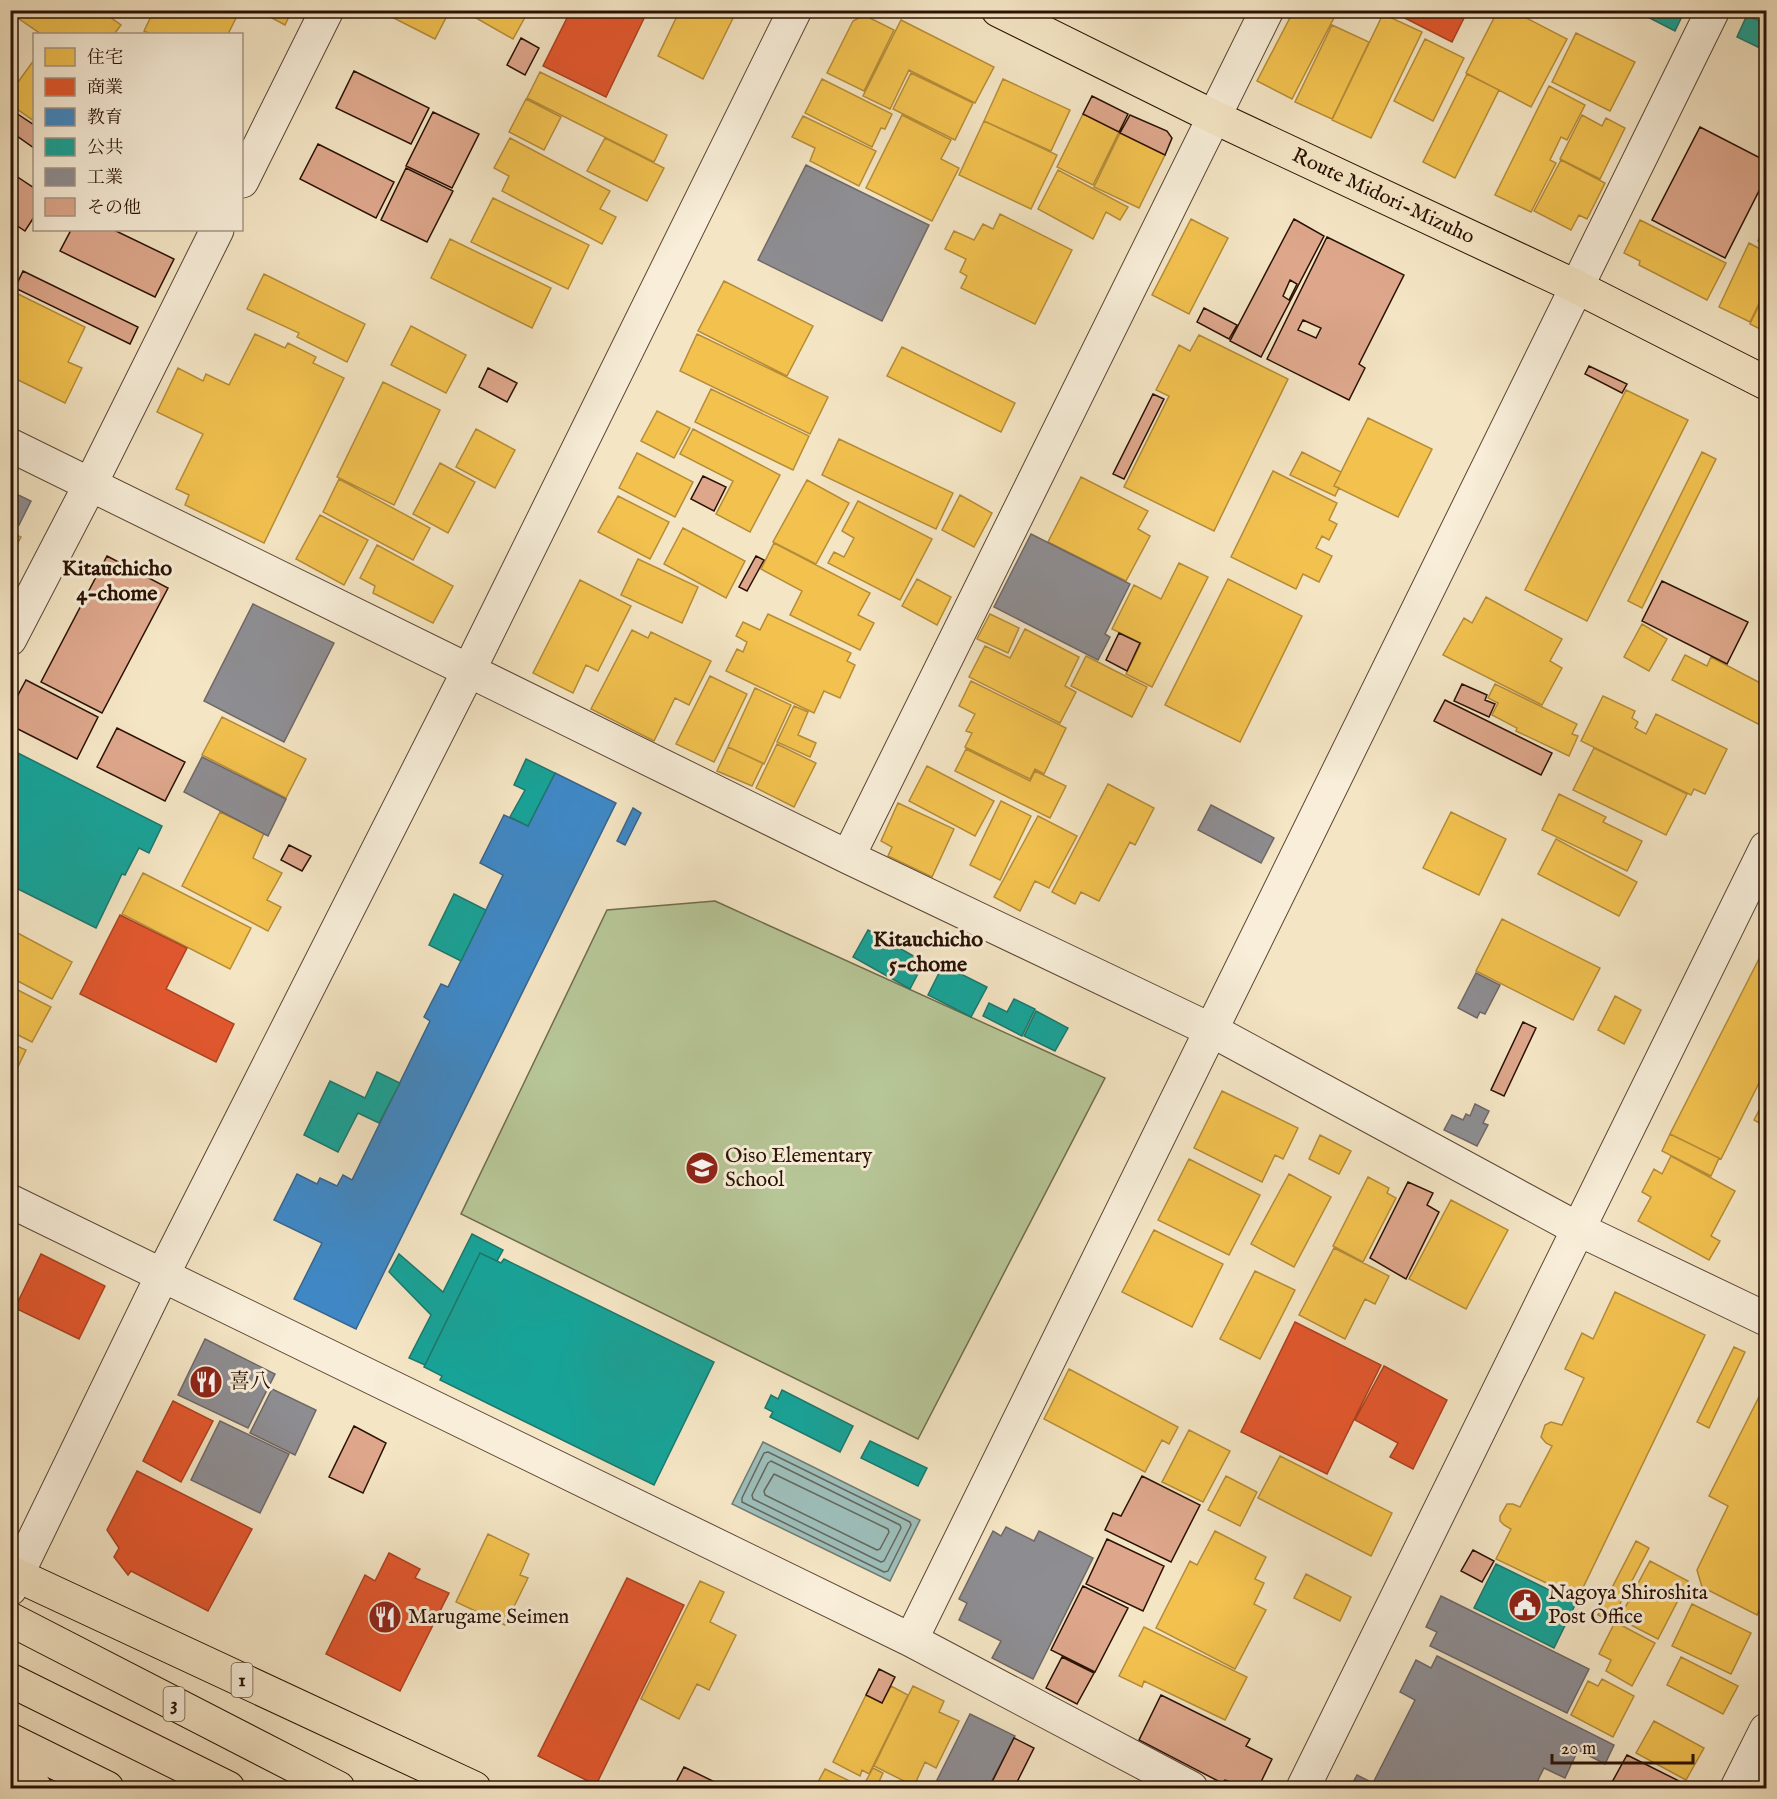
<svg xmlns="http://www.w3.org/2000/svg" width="1777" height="1799" font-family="'IM FELL English','Noto Serif JP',serif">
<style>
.green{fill:#b7c697;stroke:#706c4e;stroke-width:1.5}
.water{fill:#9dbeb9;stroke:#6f7971;stroke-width:1.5}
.homes{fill:#f2c14e;stroke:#b68c38;stroke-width:1.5}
.shops{fill:#e4572e;stroke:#ac4221;stroke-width:1.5}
.schools{fill:#3f88c5;stroke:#39648b;stroke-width:1.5}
.public{fill:#17a398;stroke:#1d776c;stroke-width:1.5}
.industry{fill:#8d8d92;stroke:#6f6867;stroke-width:1.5}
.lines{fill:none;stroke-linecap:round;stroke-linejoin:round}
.shore{stroke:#64685e;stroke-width:1.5}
.building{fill:#dea78c;stroke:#2a1104;stroke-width:1.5;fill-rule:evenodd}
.minor-casing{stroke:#5c4634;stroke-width:35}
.major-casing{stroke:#2a1104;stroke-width:35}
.highway-casing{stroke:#2a1104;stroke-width:35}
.minor{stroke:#f8eed9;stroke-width:33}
.major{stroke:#f4e5c4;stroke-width:33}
.highway{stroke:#f4e5c4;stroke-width:33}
.labels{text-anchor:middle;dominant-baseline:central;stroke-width:6;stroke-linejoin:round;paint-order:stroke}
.shield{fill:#f8eed9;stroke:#685344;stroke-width:1.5}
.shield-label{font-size:20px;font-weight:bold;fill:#2a1104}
.street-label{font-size:21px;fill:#2a1104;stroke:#f8eed9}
.poi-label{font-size:21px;fill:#2a1104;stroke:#f8eed9;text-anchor:start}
.neighbourhood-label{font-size:22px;font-weight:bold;fill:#2a1104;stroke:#f8eed9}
</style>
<rect width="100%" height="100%" fill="#f4e5c4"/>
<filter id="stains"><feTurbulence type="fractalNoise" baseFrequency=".00333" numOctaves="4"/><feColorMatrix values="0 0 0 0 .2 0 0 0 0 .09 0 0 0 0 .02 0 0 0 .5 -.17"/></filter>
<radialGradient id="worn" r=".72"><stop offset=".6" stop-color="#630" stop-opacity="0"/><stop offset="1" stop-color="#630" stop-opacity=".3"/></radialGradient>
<path class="green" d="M715,901L1105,1078L918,1439L461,1214L607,910Z"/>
<path class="water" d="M763,1442L920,1520L890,1581L732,1504Z"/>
<path class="homes" d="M15,10H100L121,25L115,33L117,34H41L12,14Z
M154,10H240L228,34H151L144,31Z
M257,10H292L285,25Z
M385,10H450L435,39L384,13Z
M462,10H529L513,39Z
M667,10H737L703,79L658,56L677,16Z
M1294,10H1338L1292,99L1257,81Z
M1498,10H1511L1567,39L1531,107L1466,73Z
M1383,14L1422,32L1371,138L1332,120Z
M864,15L894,30L864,91L827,73L853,21Z
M901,20L994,67L975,103L909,70L890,109L863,96Z
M1332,25L1369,42L1332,119L1295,102Z
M1576,33L1635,62L1610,111L1552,82Z
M1425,39L1464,58L1433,121L1394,101Z
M34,60V121L10,104V93Z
M540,72L667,135L654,162L527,98Z
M911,73L973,103L955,140L893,109Z
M1467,74L1499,90L1455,178L1423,162Z
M822,79L892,114L885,129L881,128L872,147L805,113Z
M1003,79L1070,110L1051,151L984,121Z
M1549,86L1585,105L1567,140L1561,137L1550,160L1556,163L1531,212L1495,195Z
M526,99L561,117L544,150L509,132Z
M1083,114L1119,132L1093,185L1057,167Z
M902,115L951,140L941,159L959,168L932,221L866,188Z
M1582,115L1602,126L1606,118L1625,128L1600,179L1560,159Z
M803,116L876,151L859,186L810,161L815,148L792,137Z
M984,121L1057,155L1031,209L959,175Z
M1120,133L1165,155L1139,208L1094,187Z
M510,138L610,191L600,209L616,217L602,244L502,191L509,176L494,168Z
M605,138L664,168L647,201L587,171Z
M1561,160L1605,183L1587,219L1579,215L1571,230L1534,211Z
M1058,170L1128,207L1120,220L1106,212L1093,239L1038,209Z
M493,198L589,245L568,289L471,242Z
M1000,214L1072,250L1035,324L961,288L967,276L960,272L966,259L945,249L954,231L974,240L983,224L993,229Z
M1191,219L1228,238L1189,314L1152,295Z
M1640,220L1726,263L1707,300L1639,265L1640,261L1624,253Z
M1766,223V246L1758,241Z
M450,239L551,288L532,328L431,278Z
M1749,243L1766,252V289L1750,322L1719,307Z
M264,274L365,324L347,362L297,337L299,333L247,309Z
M724,281L813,326L787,376L698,331Z
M12,291L85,327L68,362L82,368L65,403L10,376V295Z
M1766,291V332L1750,324Z
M411,326L466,355L446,393L391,365Z
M255,334L285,348L288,343L316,357L313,363L344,378L264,543L185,505L189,495L176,489L203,434L157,412L178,368L203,381L206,374L229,385Z
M697,334L828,397L810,434L680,371Z
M1199,335L1288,379L1214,531L1124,487L1169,396L1156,390L1179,345L1190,351Z
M902,347L1015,403L1001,432L887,376Z
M383,382L440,410L394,505L337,477Z
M711,389L809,436L793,470L695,422Z
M1626,390L1688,420L1587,621L1525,590Z
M657,411L690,428L674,458L641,441Z
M1368,418L1432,449L1398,517L1334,486Z
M476,429L515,450L495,488L456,467Z
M693,429L780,475L750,532L716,514L733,481L680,454Z
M839,439L953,493L936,529L822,475Z
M1302,452L1341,472L1334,486L1339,488L1335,496L1290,475Z
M1702,452L1716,459L1642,608L1628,601Z
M637,453L693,482L675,517L619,488Z
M440,463L475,482L448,533L413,514Z
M1273,471L1337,503L1329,520L1337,524L1329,540L1322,536L1316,548L1332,556L1319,582L1303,574L1296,589L1231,557Z
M1081,477L1148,511L1138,529L1150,536L1126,581L1048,542Z
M339,479L430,528L413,560L323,512Z
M807,480L849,503L816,564L773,542Z
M960,495L992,513L974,547L942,530Z
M618,496L669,522L650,559L598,532Z
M858,501L932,539L900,600L828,563L834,552L844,557L854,538L842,531Z
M320,515L368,540L344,585L296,559Z
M683,528L745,561L726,598L664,564Z
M10,532L21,537L10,557Z
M774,543L870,593L858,615L874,623L860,650L790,615L802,591L761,569Z
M377,545L453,586L433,623L373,593L375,586L360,578Z
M638,559L698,587L682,623L621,595Z
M1179,563L1208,577L1152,687L1126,674L1141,643L1112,629L1134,585L1161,599Z
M917,579L951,597L937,625L902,606Z
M1228,579L1302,616L1240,742L1165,705Z
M580,580L631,606L598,671L586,665L573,693L533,673Z
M1486,597L1562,639L1550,661L1562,668L1542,705L1443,655L1464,618L1472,623Z
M768,614L851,653L847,661L855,665L840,698L824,691L814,713L726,671L737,649L743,652L747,642L736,636L743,622L760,630Z
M990,614L1019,628L1008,653L977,639Z
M1642,624L1667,639L1649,671L1624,657Z
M1025,629L1079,657L1065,686L1076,692L1060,723L969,677L985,646L1010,658Z
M632,630L648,638L651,632L711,661L689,705L675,698L654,741L591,709Z
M1685,655L1707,666L1711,657L1766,686V728L1672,680Z
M1086,656L1147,687L1132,717L1071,686Z
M710,676L747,694L714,762L676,744Z
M971,681L1066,728L1044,774L1035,769L1030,779L965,747L972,733L966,731L975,714L959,706Z
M1495,684L1577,724L1572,734L1578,736L1569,756L1516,731L1517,728L1492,715L1498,703L1488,698Z
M755,688L791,705L764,764L728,747Z
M1603,696L1635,711L1632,718L1638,722L1635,728L1646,734L1656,714L1727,749L1705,794L1694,789L1691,795L1581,741Z
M794,706L808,712L798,735L816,743L810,757L777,742Z
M222,717L306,759L286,798L202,755Z
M777,744L816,763L794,807L756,788Z
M728,747L763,763L752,786L717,771Z
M1594,748L1687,794L1666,835L1573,790Z
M966,749L1030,781L1035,771L1066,786L1050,818L955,771Z
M927,766L994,801L975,836L909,801Z
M1108,784L1154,808L1135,845L1130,842L1099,901L1081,892L1075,904L1052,892Z
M1559,794L1606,817L1603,822L1642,841L1627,871L1542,830Z
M1001,801L1031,816L1000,880L970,865Z
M898,803L954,829L932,877L888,856L892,847L881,841Z
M220,812L264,833L253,858L282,873L267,900L281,907L268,931L182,886Z
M1451,812L1506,839L1479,895L1423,868Z
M1038,816L1077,836L1049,888L1035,881L1020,911L994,897Z
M1556,839L1637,882L1619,916L1538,874Z
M143,873L251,928L230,969L122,914Z
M1502,919L1600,968L1573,1020L1476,971Z
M10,929L72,962L52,999L10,977Z
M1766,945V1069L1721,1159L1670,1134Z
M10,986L51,1007L32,1042L10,1031Z
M1615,996L1641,1010L1624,1044L1598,1030Z
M10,1043L26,1050L10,1083Z
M1222,1091L1298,1128L1283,1159L1275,1155L1262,1182L1194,1148Z
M1766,1097V1127L1754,1120Z
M1670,1134L1719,1158L1711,1176L1662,1151Z
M1320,1135L1351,1151L1339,1174L1309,1159Z
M1671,1156L1735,1191L1711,1236L1720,1241L1709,1260L1638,1221L1651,1197L1642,1192L1654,1169L1662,1174Z
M1189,1159L1260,1195L1229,1255L1158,1220Z
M1289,1174L1331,1197L1294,1267L1251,1244Z
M1368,1177L1389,1188L1387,1193L1396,1198L1363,1262L1333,1246Z
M1451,1200L1508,1230L1466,1309L1409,1279Z
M1154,1230L1223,1264L1192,1327L1122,1292Z
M1334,1248L1389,1276L1375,1304L1365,1299L1345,1339L1299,1315Z
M1255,1271L1295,1290L1260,1359L1220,1339Z
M1615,1292L1705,1335L1578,1598L1496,1559L1511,1529L1504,1525L1500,1521V1516L1507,1504H1513L1520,1507L1552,1446L1546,1443L1541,1437L1545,1425L1551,1422L1562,1425L1584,1378L1565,1369L1582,1333L1593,1339Z
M1734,1347L1745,1352L1709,1428L1697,1422Z
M1069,1369L1178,1427L1169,1444L1162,1440L1145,1472L1044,1419Z
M1766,1383V1596L1757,1615L1702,1587L1697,1570L1728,1506L1709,1496Z
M1189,1430L1230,1451L1203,1502L1162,1482Z
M1280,1456L1392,1513L1371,1556L1258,1498Z
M1226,1476L1257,1492L1240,1526L1208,1510Z
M1215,1531L1266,1557L1255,1579L1264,1583L1254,1604L1266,1610L1235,1669L1156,1628L1190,1561L1197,1565Z
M488,1534L529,1554L520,1575L528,1578L505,1625L456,1602Z
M1636,1541L1649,1548L1611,1621L1598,1615Z
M1650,1561L1688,1581L1658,1639L1619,1619Z
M1306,1574L1351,1597L1340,1621L1294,1598Z
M700,1581L724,1592L710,1622L736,1635L709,1690L697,1684L679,1719L641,1699Z
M1692,1604L1751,1633L1731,1674L1672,1646Z
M1615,1622L1655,1643L1632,1686L1606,1671L1611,1660L1599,1654Z
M1144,1627L1247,1677L1225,1720L1144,1681L1142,1687L1119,1676Z
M1681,1657L1738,1686L1723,1714L1667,1685Z
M1602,1679L1634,1696L1613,1737L1571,1715L1588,1681L1598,1686Z
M891,1686L908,1695L869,1774L862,1770L860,1776L833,1762L866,1695L882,1703Z
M913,1686L944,1701L939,1712L959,1721L936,1768L925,1762L914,1786L874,1766Z
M1654,1721L1704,1748L1686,1780L1636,1753Z
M873,1768L883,1773L877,1786L866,1781Z
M825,1769L864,1788H829L818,1782Z"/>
<path class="shops" d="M571,10H648L606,97L543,66Z
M1389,10H1468L1452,42Z
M120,915L187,948L166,989L234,1024L216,1062L80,994Z
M41,1254L105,1286L79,1339L15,1308Z
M1295,1322L1381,1365L1327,1474L1241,1432Z
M1384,1366L1447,1400L1413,1469L1390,1457L1398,1443L1355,1420Z
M173,1401L213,1421L181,1482L143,1461Z
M137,1471L252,1529L208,1611L131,1571L128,1575L114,1557L119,1548L107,1530Z
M389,1553L420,1569L415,1578L449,1593L400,1691L326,1654L365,1575L375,1581Z
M627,1578L684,1605L596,1785L538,1756Z"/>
<path class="schools" d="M555,773L616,803L356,1329L294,1299L322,1243L274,1220L297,1174L317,1184L320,1178L337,1186L343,1175L352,1180L430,1021L424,1017L441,984L448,987L503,875L480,863L504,815L528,826Z
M633,808L641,813L625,845L617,841Z"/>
<path class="public" d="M1634,10H1685L1675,31Z
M1747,10H1766V20L1759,17Z
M1747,15L1766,24V51L1737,37Z
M10,749L162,826L149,853L139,848L125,875L122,874L96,928L10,885Z
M526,759L555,773L528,826L510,817L525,790L514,785Z
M454,894L486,910L461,961L429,945Z
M868,930L924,962L910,989L853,957Z
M943,965L987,987L971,1017L928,995Z
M1014,999L1035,1009L1022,1036L983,1016L989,1003L1007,1012Z
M1036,1011L1068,1028L1055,1051L1024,1036Z
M377,1072L400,1083L379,1123L358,1113L338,1152L304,1135L330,1081L365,1098Z
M472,1234L503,1250L497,1261L480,1253L425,1365L409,1358L431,1315L389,1272L399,1254L443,1292Z
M480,1253L501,1263L504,1259L714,1362L654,1485L440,1380L442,1376L424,1367Z
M782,1390L853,1426L840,1452L770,1417L773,1412L765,1408L771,1395L778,1399Z
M870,1441L927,1468L918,1486L861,1458Z
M1496,1564L1576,1603L1554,1648L1474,1608Z"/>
<path class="industry" d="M806,165L929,225L882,321L758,260Z
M10,491L31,501L19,525L10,521Z
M1031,534L1130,584L1105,634L1110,637L1098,660L994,607Z
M253,604L334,643L284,742L204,701Z
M202,757L286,799L268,836L184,792Z
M1211,805L1274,838L1261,863L1198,830Z
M1476,973L1500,985L1485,1014L1480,1012L1477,1018L1458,1008Z
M1475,1104L1489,1111L1483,1123L1488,1125L1477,1146L1444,1130L1452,1115L1463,1120L1466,1114L1470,1116Z
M205,1339L275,1374L248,1428L178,1395Z
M272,1389L316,1410L295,1455L250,1433Z
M220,1421L289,1454L260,1513L191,1480Z
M1006,1527L1034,1541L1039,1531L1093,1558L1033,1679L992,1658L1001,1641L959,1620L967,1603L959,1599L993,1531L1001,1536Z
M1441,1596L1589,1669L1567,1713L1430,1646L1437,1632L1426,1627Z
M1437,1656L1614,1745L1605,1764L1578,1750L1565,1778L1544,1768L1534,1788H1350L1357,1775L1373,1783L1415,1700L1400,1692L1416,1660L1431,1668Z
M970,1714L1015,1736L988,1788H955L937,1780Z"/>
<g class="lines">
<path class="shore" d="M768,1452L910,1522L911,1525L888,1571L884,1572L742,1502V1498L764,1453Z
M771,1461L900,1525L901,1528L884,1561L881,1562L753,1499L752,1495L768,1463Z
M774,1474L888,1529L889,1532L880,1549L877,1550L765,1495L764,1491Z"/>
</g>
<path class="building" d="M521,38L539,48L525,75L507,65Z
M354,71L429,108L411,144L336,108Z
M1092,96L1128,114L1119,132L1083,114Z
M10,109L34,125V148L10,131Z
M433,112L479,134L452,188L406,166Z
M1130,115L1167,131L1172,138L1165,155L1120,133Z
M1700,127L1766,161V177L1725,258L1652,220Z
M318,144L394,182L376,218L300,179Z
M406,168L453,191L427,242L381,220Z
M10,172L34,188V217L25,231L10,221Z
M1294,219L1324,236L1261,357L1230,341ZM1290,280L1297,284L1289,300L1283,296Z
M71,230H114L174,259L155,297L60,251Z
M1327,237L1404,275L1359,364L1365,368L1349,400L1267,359ZM1303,320L1321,328L1316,338L1298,330Z
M23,271L138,327L130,344L15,288Z
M1204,308L1237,325L1229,339L1197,322Z
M1589,366L1627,384L1622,393L1585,374Z
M488,368L517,383L507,402L479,387Z
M1153,394L1164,399L1124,479L1113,474Z
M703,476L726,487L714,511L691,499Z
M107,556L168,588L102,713L41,682Z
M756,556L764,560L747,591L739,587Z
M1662,581L1748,622L1727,664L1642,621Z
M1119,633L1140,643L1127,671L1106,660Z
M26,680L98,717L77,759L10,725V710Z
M1462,684L1487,695L1485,700L1495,704L1489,717L1454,701Z
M1445,700L1552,753L1541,775L1434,721Z
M117,728L185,762L165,801L97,767Z
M289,845L311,856L302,871L281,860Z
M1523,1022L1536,1028L1504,1096L1491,1090Z
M1408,1182L1433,1193L1427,1205L1439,1212L1406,1279L1370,1258Z
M354,1426L386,1443L363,1493L329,1477Z
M1142,1476L1200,1505L1171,1562L1105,1530L1113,1513L1121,1516Z
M1107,1539L1164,1566L1143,1611L1086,1584Z
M1473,1550L1494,1561L1482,1582L1461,1571Z
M1083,1586L1128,1608L1095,1672L1051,1650Z
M1062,1657L1094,1673L1077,1704L1046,1688Z
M879,1669L895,1677L882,1703L866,1695Z
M1161,1695L1250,1739L1246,1746L1272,1759L1260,1784L1240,1785L1225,1780L1222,1783L1139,1740Z
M1014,1738L1034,1748L1014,1788H989Z
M1627,1755L1683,1783L1681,1788H1619L1611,1784Z
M684,1767L727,1788H673Z"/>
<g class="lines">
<defs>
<path id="minor" d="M242,181L327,10
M10,445L848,857L1211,1030L1580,1230L1766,1319
M10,639L90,485L217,230
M848,857L1267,10
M10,1201L911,1640L1191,1788
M10,1589L163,1274L469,670L795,10
M911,1640L1713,10
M1303,1788L1766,848
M1737,1788L1766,1730"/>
<g id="major">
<path id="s1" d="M998,10L1214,117L1577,287L1766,383"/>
</g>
<path id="highway" d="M10,1572L474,1788
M10,1619L338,1788
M10,1680L228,1788
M10,1740L107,1788
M10,1776L35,1788"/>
</defs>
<use href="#minor" class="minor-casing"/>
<use href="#major" class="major-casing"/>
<use href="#highway" class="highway-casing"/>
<use href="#minor" class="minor"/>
<use href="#major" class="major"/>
<use href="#highway" class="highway"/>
</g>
<defs>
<symbol id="school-disc" viewBox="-11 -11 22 22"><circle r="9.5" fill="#8f2418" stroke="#f8eed9"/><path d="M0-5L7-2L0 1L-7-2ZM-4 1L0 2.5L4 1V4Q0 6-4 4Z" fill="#fff"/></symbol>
<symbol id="restaurant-disc" viewBox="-11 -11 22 22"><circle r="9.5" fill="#8f2418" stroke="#f8eed9"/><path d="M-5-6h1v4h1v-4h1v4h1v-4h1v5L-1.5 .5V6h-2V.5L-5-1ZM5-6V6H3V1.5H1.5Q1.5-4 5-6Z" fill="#fff"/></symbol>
<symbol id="civic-disc" viewBox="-11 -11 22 22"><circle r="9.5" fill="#8f2418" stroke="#f8eed9"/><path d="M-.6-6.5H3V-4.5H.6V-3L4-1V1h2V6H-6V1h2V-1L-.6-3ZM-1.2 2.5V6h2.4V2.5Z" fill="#fff"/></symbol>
</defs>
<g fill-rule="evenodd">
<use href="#school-disc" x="683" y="1149" width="38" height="38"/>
<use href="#restaurant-disc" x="187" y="1363" width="38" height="38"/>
<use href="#civic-disc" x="1506" y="1586" width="38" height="38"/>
<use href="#restaurant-disc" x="366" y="1598" width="38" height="38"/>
</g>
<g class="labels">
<g class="shield">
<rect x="231.5" y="1663" width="21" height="34" rx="4.5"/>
<rect x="163.5" y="1687" width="21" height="34" rx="4.5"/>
</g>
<g class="shield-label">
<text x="242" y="1680">1</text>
<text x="174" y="1704">3</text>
</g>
<g class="street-label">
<text stroke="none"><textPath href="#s1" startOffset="428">Route Midori-Mizuho</textPath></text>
</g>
<g class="poi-label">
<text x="725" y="1156">Oiso Elementary<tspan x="725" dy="24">School</tspan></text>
<text x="229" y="1382">喜八</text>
<text x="1548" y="1593">Nagoya Shiroshita<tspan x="1548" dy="24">Post Office</tspan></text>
<text x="408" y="1617">Marugame Seimen</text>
</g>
<g class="neighbourhood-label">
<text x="117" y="569">Kitauchicho<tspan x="117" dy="25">4-chome</tspan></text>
<text x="928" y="940">Kitauchicho<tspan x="928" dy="25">5-chome</tspan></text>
</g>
</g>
<rect width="1777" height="1799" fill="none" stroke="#f4e5c4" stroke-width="36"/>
<rect x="12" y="12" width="1753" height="1775" fill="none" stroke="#2a1104" stroke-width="3"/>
<rect x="18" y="18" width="1741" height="1763" fill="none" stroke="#2a1104" stroke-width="1.5"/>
<rect x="33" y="33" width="210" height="198" fill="#f8eed9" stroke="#a69684" stroke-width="1.5"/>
<rect x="45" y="48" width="30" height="18" fill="#f2c14e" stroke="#a69684" stroke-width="1.5"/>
<text x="87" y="63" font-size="18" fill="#2a1104">住宅</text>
<rect x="45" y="78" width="30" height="18" fill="#e4572e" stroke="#a69684" stroke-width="1.5"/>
<text x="87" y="93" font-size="18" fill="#2a1104">商業</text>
<rect x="45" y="108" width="30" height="18" fill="#3f88c5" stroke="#a69684" stroke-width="1.5"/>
<text x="87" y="123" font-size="18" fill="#2a1104">教育</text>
<rect x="45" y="138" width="30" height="18" fill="#17a398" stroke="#a69684" stroke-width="1.5"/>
<text x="87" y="153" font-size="18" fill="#2a1104">公共</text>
<rect x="45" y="168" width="30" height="18" fill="#8d8d92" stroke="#a69684" stroke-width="1.5"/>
<text x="87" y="183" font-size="18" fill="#2a1104">工業</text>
<rect x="45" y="198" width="30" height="18" fill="#dea78c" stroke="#a69684" stroke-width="1.5"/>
<text x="87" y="213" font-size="18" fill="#2a1104">その他</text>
<path d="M1552 1754v9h141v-9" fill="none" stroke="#2a1104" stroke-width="3"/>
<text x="1561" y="1754" font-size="18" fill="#2a1104" stroke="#f8eed9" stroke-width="4.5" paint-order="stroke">20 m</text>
<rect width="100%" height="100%" filter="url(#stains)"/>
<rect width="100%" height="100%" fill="url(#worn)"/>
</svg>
